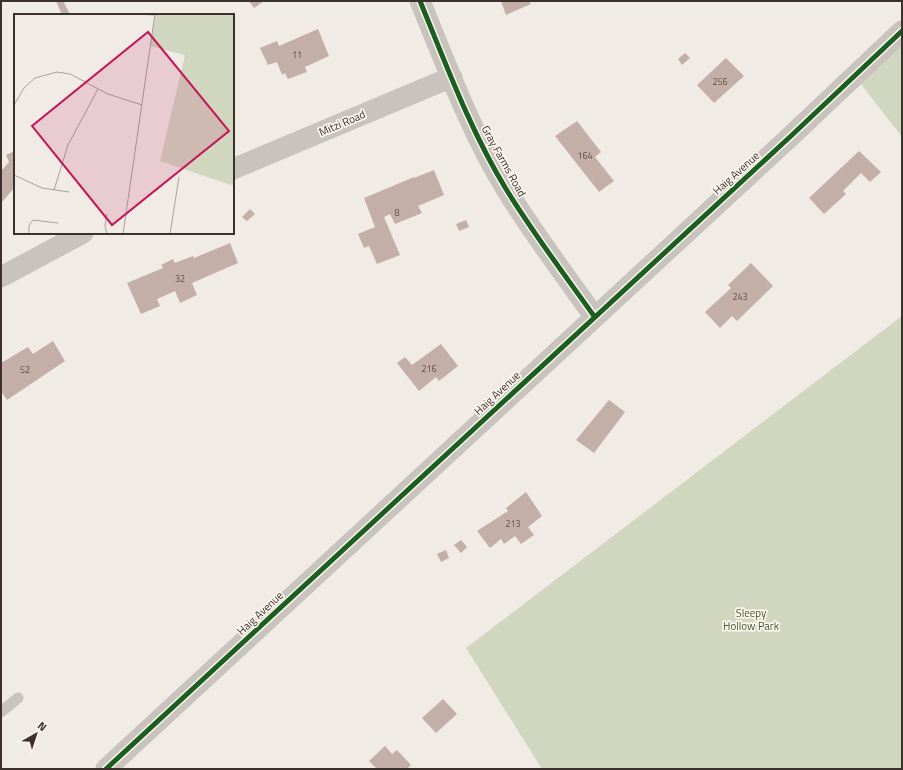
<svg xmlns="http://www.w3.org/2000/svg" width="903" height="770" font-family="'Titillium Web',sans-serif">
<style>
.green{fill:#d1d6bf}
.building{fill:#c3afa7}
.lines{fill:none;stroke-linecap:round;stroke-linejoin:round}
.lane{stroke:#c9c3be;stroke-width:11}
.street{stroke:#c9c3be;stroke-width:21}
.cycleway-casing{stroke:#fbf5ee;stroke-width:8}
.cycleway{stroke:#1b5e20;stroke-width:5}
.labels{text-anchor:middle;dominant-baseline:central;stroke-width:3.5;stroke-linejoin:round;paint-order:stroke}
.number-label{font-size:9px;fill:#5d504a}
.street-label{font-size:11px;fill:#3b302b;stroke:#fbf5ee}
.park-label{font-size:11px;fill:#4a5a2e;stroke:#fbf5ee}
.inset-road{fill:none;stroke:#a8a09b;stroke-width:1}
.view{fill:#c2185b;fill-opacity:0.15;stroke:#c2185b;stroke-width:2}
.inset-edge{fill:none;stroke:#3b302b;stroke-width:2}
</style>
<rect width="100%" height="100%" fill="#f0ebe5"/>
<path class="green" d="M902,31V137L854,75Z
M902,316V769H542L466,648Z"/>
<path class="building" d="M56,1H63L70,14L62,15Z
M249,1H264L254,8Z
M501,1H529L531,4L506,15Z
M318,29L329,56L305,67L307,72L288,79L285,73L282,75L277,62L268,65L260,48L277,41L279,46Z
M685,53L690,58L682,65L678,59Z
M726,58L744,76L714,103L697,85Z
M577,121L601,152L595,157L614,181L599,192L555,136Z
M15,151V187L2,202L1,171L9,162L6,155Z
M859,151L881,172L870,182L861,173L843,191L846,194L824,214L809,198Z
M434,170L444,195L418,206L422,213L395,224L390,214L384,217L400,255L377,264L369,246L364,248L358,234L375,227L364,198L414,177V178Z
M250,209L255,214L247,221L242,217Z
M466,220L469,227L459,231L456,224Z
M230,243L238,263L192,283L197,295L180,303L175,291L157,299L160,306L141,314L127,283L163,268L161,265L173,259L175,263L193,256L194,258Z
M751,263L773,286L737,321L732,316L720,328L705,312L731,288L728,285Z
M53,341L65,361L7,400L1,391V363L28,347L33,354Z
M441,344L458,366L439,381L436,377L419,391L397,363L405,357L412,365Z
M609,400L625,412L594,453L576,440Z
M526,492L542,516L528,527L534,535L521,544L515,536L504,544L501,539L490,548L477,531L508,511L506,508Z
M461,540L467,547L461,553L454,545Z
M446,550L449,558L441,562L437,554Z
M443,699L457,714L436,733L422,718Z
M385,746L392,754L397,750L411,765L407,769H377L369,761Z"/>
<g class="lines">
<path class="lane" d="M1,712L18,698"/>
<path class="street" d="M420,1C446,64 470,130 506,189C533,233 564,274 594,316
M233,169L452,77
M1,277L83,233
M106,769L792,135L902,31"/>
<defs>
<path id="cycleway" d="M420,1C446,64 470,130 506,189C533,233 564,274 594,316
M106,769L792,135L902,31"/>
</defs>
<use href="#cycleway" class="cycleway-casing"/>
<use href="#cycleway" class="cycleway"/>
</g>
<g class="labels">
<g class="number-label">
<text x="297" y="54">11</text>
<text x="720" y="81">256</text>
<text x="585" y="155">164</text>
<text x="397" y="212">8</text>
<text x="180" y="278">32</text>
<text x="740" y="296">243</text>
<text x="429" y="368">216</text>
<text x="25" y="369">52</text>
<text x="513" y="523">213</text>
</g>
<g class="street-label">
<text transform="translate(342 123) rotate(-23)">Mitzi Road</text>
<text transform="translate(504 161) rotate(61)">Gray Farms Road</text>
<text transform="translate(736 173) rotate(-42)">Haig Avenue</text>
<text transform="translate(497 393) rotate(-43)">Haig Avenue</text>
<text transform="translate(260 613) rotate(-43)">Haig Avenue</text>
</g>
<g class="park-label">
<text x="751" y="613">Sleepy<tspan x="751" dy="13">Hollow Park</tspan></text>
</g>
</g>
<g transform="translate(14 14)">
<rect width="220" height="220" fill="#f0ebe5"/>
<path d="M141,0H220V172L146,147L171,41L136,32Z" fill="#d1d6bf"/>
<path class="inset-road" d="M123,0L140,1M0,91L10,74L21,64L43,58L56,60L94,80L128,91M0,161L28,174L55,178M40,176L54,131L84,75M15,220V211L19,206L44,209M93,220L91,212L93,200M109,220L141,0M156,220L165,163"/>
<path class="view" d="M134,18L215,117L98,211L18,112Z"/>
<rect width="220" height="220" class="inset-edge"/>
</g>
<rect width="903" height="770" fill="none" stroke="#3b302b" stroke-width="4"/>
<g transform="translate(36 734) rotate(39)" stroke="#fbf5ee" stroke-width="3" paint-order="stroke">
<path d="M0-3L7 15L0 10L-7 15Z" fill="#3b302b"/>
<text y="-6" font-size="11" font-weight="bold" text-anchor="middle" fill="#3b302b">N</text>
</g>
</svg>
